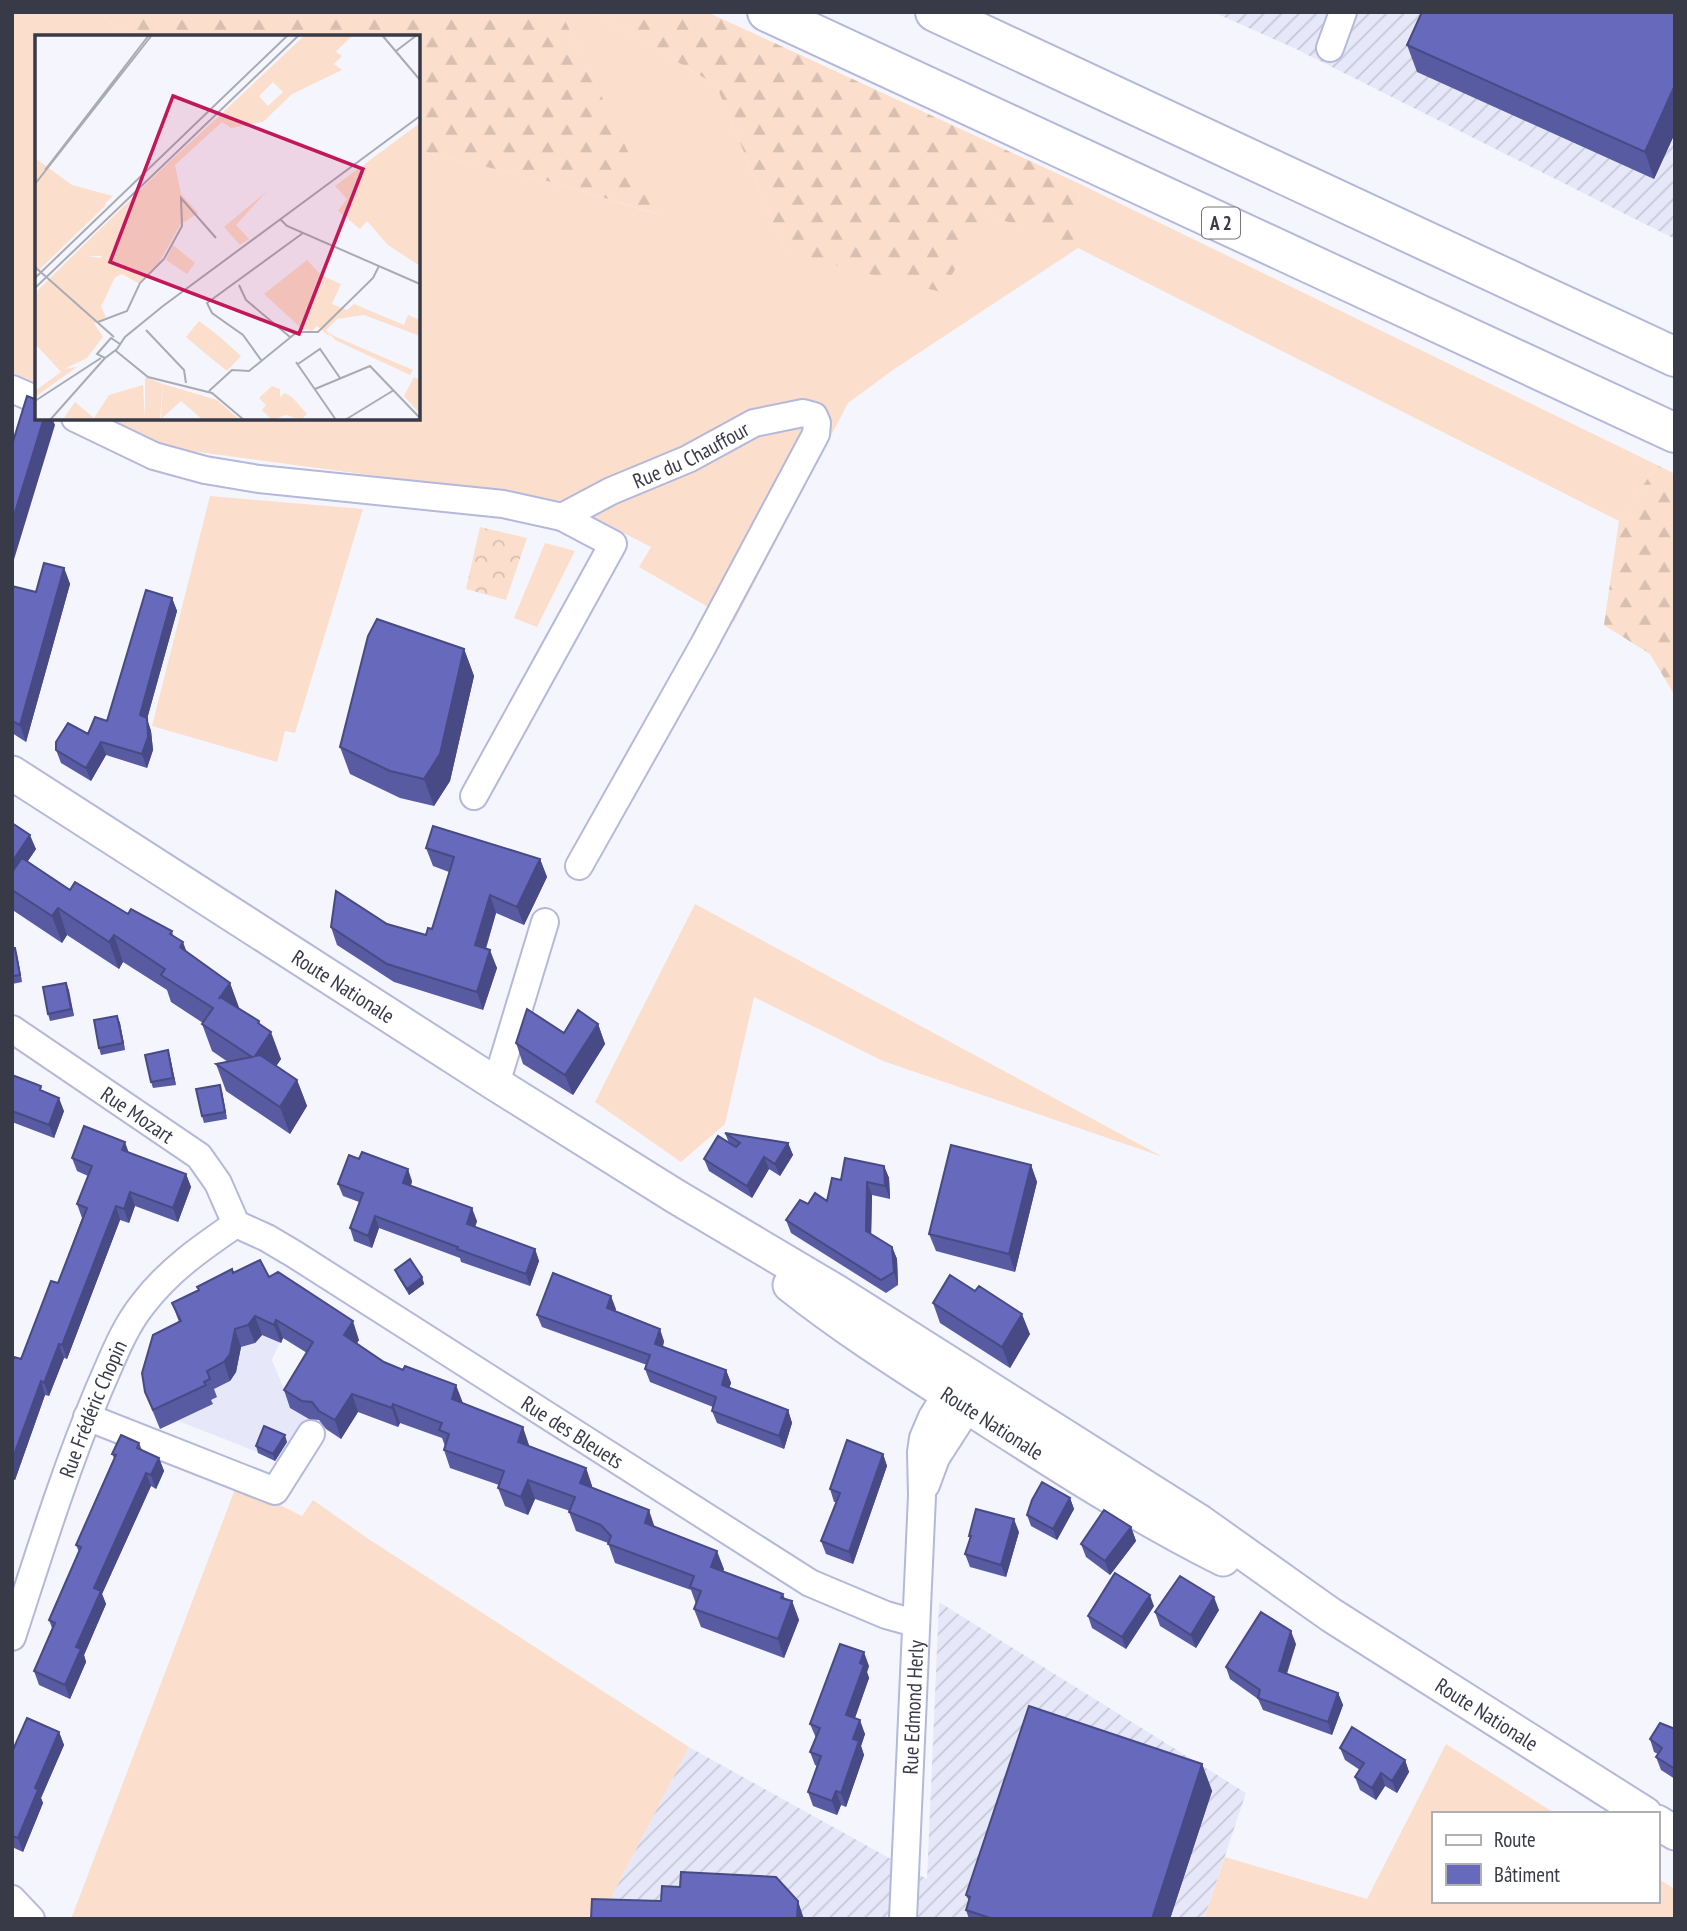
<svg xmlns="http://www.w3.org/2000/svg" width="1687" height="1931" font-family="'PT Sans Narrow',sans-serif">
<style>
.built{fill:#e6e8f9}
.industrial{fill:url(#industrial-furrows)}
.grass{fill:#fbdecb}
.forest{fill:url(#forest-firs)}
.park{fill:url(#park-crowns)}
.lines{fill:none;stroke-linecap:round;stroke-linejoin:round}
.minor-casing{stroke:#b4b8da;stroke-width:30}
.major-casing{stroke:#b4b8da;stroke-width:37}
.highway-casing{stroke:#b4b8da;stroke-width:42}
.minor{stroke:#fff;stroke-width:26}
.major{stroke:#fff;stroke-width:33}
.highway{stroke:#fff;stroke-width:38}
.wall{fill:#585aa2}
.shaded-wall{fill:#474a84}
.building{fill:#6669bc;stroke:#474a84;stroke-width:2}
.labels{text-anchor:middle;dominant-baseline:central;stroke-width:7;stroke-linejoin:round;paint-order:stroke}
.shield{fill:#fff;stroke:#74757e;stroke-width:2}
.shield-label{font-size:19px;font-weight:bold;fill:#383a47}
.street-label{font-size:21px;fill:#383a47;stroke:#fff}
.inset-road{fill:none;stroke:#a9abb4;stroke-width:2}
.view{fill:#c2185b;fill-opacity:0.15;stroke:#c2185b;stroke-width:3.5}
.inset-edge{fill:none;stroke:#383a47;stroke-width:3.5}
</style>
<defs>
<pattern id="industrial-furrows" width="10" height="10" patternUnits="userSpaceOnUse" patternTransform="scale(1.75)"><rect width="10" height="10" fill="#e6e8f9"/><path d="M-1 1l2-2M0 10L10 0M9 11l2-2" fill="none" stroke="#c6c8d7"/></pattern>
<pattern id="forest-firs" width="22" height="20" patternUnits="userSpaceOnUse" patternTransform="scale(1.75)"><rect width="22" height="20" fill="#fbdecb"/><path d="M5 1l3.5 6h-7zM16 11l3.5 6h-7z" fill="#d8bfb0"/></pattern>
<pattern id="park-crowns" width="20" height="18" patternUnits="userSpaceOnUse" patternTransform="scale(1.75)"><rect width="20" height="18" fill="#fbdecb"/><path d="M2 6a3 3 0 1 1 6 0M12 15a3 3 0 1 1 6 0" fill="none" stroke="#d8bfb0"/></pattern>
</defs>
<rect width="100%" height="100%" fill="#f5f6fd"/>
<path class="built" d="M286,1328L272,1360L291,1406L310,1417L283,1462L178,1421L160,1429L151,1410L155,1355Z"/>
<path class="industrial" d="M1213,12H1675V239L1296,49Z
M939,1602L1246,1793L1204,1919H600L689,1747L927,1879Z"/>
<path class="grass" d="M12,12H100L113,24L137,37H37V385L12,372Z
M561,12H594L716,85L786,253L989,215L1077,247L1080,184L1657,465L1619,521L1078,248L893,370L848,403L734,622L639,567L651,547L561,501L154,446L101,418H418V151L551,182L657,214Z
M210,496L363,509L295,733L285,731L277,762L152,726Z
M545,543L575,551L537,627L514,618Z
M695,904L1163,1157L883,1061L754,997L725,1124L681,1162L595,1102Z
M237,1484L302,1516L313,1500L370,1540L689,1747L600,1919H71Z
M1446,1744L1556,1814H1433V1901H1657V1878L1675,1889V1919H1204L1225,1857L1367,1899Z"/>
<path class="forest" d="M100,12H561L658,214L551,182L418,151V37H137L113,24Z
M594,12H707L1080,184L1078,248L989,215L941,292L786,253L716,85Z
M1657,465L1675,474V696L1650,654L1604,625L1619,521Z"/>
<path class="park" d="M480,527L527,538L506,600L466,589Z"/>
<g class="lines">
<defs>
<g id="minor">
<path d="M1330,48L1343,12"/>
<path d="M12,389L37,400"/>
<path id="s1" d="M75,418L154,456L205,470L259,479L503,504L562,517L611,491L688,459L754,423L803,413L814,416L817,423L816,434L703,646L579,866"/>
<path d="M474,796L613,544L562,517"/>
<path id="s2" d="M12,1029L199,1156L218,1183L236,1224"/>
<path d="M496,1084L545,922"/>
<path id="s3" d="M236,1224L267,1238L294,1254L810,1583L886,1615L915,1623"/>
<path d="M87,1417L275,1491L311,1434"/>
<path d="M926,1485L936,1458L979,1391"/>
<path id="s4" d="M12,1637C39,1554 65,1470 99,1389C112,1360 123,1329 143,1304C169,1270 201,1248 236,1224"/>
<path d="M12,1899L31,1919"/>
<path id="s5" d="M903,1919L922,1496L921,1452L923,1438L932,1417L956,1378"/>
</g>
<g id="major">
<path id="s6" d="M12,773L496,1084L675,1196L835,1291L1200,1522L1331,1615L1645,1814"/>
<path id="s7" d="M790,1285C848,1331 909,1369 971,1409C1054,1462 1135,1515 1223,1559"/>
<path d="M1657,1822L1675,1833"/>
</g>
<path id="highway" d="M767,12L1675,433
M935,12L1675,357"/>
</defs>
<use href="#minor" class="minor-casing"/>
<use href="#major" class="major-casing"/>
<use href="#highway" class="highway-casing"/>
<use href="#minor" class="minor"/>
<use href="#major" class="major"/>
<use href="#highway" class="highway"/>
</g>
<path class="wall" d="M1675,12V133L1654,179L1417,72L1407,45Z
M64,568L70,584L26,742L12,733V586L36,592Z
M172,598L177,611L147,719L151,731L153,750L147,768L106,755L91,781L61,763L56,750L88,734L107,721Z
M464,649L474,676L450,781L434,806L400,798L350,774L340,747Z
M12,823L36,849L27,862L70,890L172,931L173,935L187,952L230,983L239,1009L260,1025L281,1059L276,1066L297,1080L307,1106L290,1134L226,1091L216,1064L228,1062L212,1051L202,1024L203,1023L171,1002L167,990L123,962L119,969L67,935L62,943L14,911L12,908Z
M426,848L540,859L547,877L524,925L496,913L486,949L497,968L483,1010L394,982L337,945L331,927L387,924L426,935L432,929L449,872L433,866Z
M12,948H15L17,955L22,982L12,984Z
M66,983L74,1016L50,1021L48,1014Z
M117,1016L120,1023L125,1050L101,1055L99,1048Z
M598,1024L605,1044L573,1095L523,1064L516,1043Z
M168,1050L170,1057L176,1085L153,1088L151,1082Z
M12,1075L64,1111L54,1138L12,1122Z
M222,1092L227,1119L204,1123L202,1116Z
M725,1133L788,1143L793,1155L780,1176L769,1169L752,1198L709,1171L704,1159L729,1143Z
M128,1152L186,1174L191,1187L178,1222L135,1206L129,1223L120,1220L67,1359L64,1358L49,1396L45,1395L15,1480L12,1479V1363L21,1359L58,1283L82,1218L77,1204L88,1176L77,1171L72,1158Z
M1031,1165L1037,1182L1015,1272L936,1251L929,1234Z
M884,1166L889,1178L890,1199L872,1195L871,1234L892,1247L897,1259L898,1285L886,1293L791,1233L786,1220L808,1204L827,1201L841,1180Z
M412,1181L411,1186L477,1221L475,1227L535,1249L539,1261L530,1286L461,1262L460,1258L379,1228L372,1248L354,1241L350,1228L359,1202L343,1196L338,1184Z
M395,1270L422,1277L424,1284L409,1295L398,1277Z
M233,1273L269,1277L359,1340L357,1343L384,1362L463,1404L529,1445V1446L586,1468L592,1486V1488L724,1569L723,1571L792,1601L799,1620L784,1658L701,1627L694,1609L696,1604L691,1590L615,1563L608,1543L576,1531L569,1512L570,1511L535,1499L528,1515L505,1506L498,1488L499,1485L450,1468L444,1450L445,1446L442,1438L400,1423L398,1427L358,1412L341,1439L326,1429L319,1420L309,1419L290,1408L284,1390L307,1353L283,1338L281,1343L262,1335L255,1343L241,1347L236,1372L230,1381L214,1389L217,1397L211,1400L213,1404L160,1429L145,1392L179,1322L172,1303Z
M975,1291L1030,1334L1010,1368L940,1323L933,1303Z
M616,1309L615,1311L664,1341L663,1347L726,1370L731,1383L729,1388L788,1410L792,1423L784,1449L717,1423L712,1411L713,1407L650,1382L645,1369L647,1365L542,1327L537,1315Z
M287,1442L275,1461L258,1453L256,1446Z
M139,1443L142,1450L159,1458L164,1471L156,1489L151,1486L102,1594L106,1604L84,1655L86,1662L70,1699L39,1685L34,1671L52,1628L49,1620L79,1552L76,1545L114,1458L112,1454Z
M883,1454L887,1466L853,1564L826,1554L821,1541L836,1502H834L830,1489Z
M1070,1498L1074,1509L1057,1540L1031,1526L1027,1515Z
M1131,1527L1136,1541L1110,1575L1086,1557L1081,1544Z
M1019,1532L1006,1577L970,1567L965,1554L970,1539L969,1536Z
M1154,1606L1126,1649L1092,1628L1088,1616Z
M1219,1610L1196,1648L1160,1626L1155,1612Z
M1296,1644L1287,1674L1338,1693L1343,1705L1332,1735L1263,1710L1258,1699L1230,1679L1226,1667Z
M869,1666L867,1672L869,1678L855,1718L865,1734L861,1746L864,1755L846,1807L841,1805L837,1815L813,1806L808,1792L817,1766L815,1765L810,1752L816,1738L810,1724Z
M1675,1729V1779L1661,1770L1656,1757L1658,1754L1654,1752L1650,1739Z
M59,1732L64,1745L41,1798L43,1803L23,1852L12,1847V1752Z
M1340,1748L1405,1760L1409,1772L1397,1793L1385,1786L1376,1800L1360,1790L1355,1777L1360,1770L1345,1760Z
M1202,1764L1212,1791L1170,1919H969L966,1910L969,1901L966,1895Z"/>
<path class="shaded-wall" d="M1675,85V133L1654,179L1645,152Z
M44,418H52L55,425L12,566V522Z
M64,568L70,584L26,742L20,725Z
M172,598L177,611L147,719L151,731L153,750L147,768L142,754L140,715Z
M464,649L474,676L450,781L434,806L424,779Z
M101,742L106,755L91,781L86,768Z
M30,835L36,849L12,885V862Z
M540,859L547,877L524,925L517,907Z
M490,895L496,913L481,963L475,945Z
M58,908L67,935L62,943L52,916Z
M114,935L123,962L119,969L109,942Z
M183,942L193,969L180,947Z
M15,948L17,955L22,982L20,975Z
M490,950L497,968L483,1010L477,992Z
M66,983L69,990L74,1016L71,1009Z
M230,983L240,1010L219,999Z
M117,1016L120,1023L125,1050L123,1043Z
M259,1021L266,1040L271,1032L281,1059L265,1083L255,1056Z
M598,1024L605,1044L573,1095L565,1075Z
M168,1050L170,1057L176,1085L173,1078Z
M297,1080L307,1106L290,1134L280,1107Z
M220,1085L222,1092L227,1119L225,1112Z
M59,1098L64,1111L54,1138L49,1125Z
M125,1142L130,1156L122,1150Z
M788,1143L793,1155L780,1176L775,1164Z
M764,1157L769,1169L752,1198L747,1186Z
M1031,1165L1037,1182L1015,1272L1009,1254Z
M884,1166L889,1178L890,1199L885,1186Z
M408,1169L412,1181L408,1195L403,1183Z
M186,1174L191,1187L178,1222L173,1208Z
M867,1182L872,1195L871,1244L866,1231Z
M130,1192L135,1206L129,1223L124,1209Z
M116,1206L120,1220L67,1359L62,1345Z
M472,1208L477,1221L472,1236L467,1224Z
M375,1216L379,1228L372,1248L368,1236Z
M892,1247L897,1259L898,1285L894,1272Z
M535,1249L539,1261L530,1286L526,1274Z
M422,1277L424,1284L409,1295L407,1289Z
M611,1296L616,1309L611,1321L607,1308Z
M1022,1314L1030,1334L1010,1368L1002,1347Z
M255,1316L262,1335L255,1343L248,1325Z
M276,1320L283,1338L281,1343L274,1325Z
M353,1321L359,1340L351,1353L344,1335Z
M235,1329L241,1347L236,1372L230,1381L224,1362Z
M660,1329L664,1341L660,1356L655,1344Z
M59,1344L64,1358L49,1396L44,1383Z
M726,1370L731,1383L726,1398L722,1385Z
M41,1381L45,1395L15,1480L12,1473V1460Z
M456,1385L463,1403L452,1399Z
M352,1394L358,1412L341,1439L335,1420Z
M393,1404L400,1423L398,1427L392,1408Z
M788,1410L792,1423L784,1449L779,1436Z
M523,1427L529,1445L524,1460L518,1442Z
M285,1435L287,1442L275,1461L273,1454Z
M883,1454L887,1466L853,1564L849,1552Z
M159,1458L164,1471L156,1489L151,1475Z
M586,1468L592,1486L587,1502L580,1483Z
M146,1473L151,1486L102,1594L106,1604L84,1655L86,1662L70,1699L65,1685L94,1588Z
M528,1480L535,1499L528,1515L521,1497Z
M1070,1498L1074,1509L1057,1540L1053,1529Z
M649,1510L655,1528L645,1523Z
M1014,1519L1019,1532L1006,1577L1001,1565Z
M1131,1527L1136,1541L1110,1575L1105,1561Z
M717,1551L724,1569L718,1586L711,1567Z
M783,1594L789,1610L792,1601L799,1620L784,1658L778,1639L781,1598Z
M1150,1595L1154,1606L1126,1649L1122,1637Z
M1214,1597L1219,1610L1196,1648L1191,1635Z
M1291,1631L1296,1644L1283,1683L1279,1671Z
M864,1652L869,1666L867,1672L869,1678L851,1729L846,1715L860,1663Z
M1338,1693L1343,1705L1332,1735L1328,1722Z
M860,1720L865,1734L861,1746L864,1755L846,1807L841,1793L853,1739Z
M59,1732L64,1745L41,1798L43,1803L23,1852L18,1838L35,1788Z
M1405,1760L1409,1772L1397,1793L1392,1781Z
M1202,1764L1212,1791L1170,1919H1152Z
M1381,1773L1385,1786L1376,1800L1372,1788Z
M836,1791L841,1805L837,1815L832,1801Z
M798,1901L804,1919H797Z"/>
<path class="building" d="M1422,12H1675V85L1645,152L1407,45Z
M27,396L37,400V418H44L12,522V445Z
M44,563L64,568L20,725L12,721V586L36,592Z
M146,590L172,598L140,715L147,718L148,737L142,754L101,742L86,768L56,750V742L68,723L88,734L95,717L107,721Z
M377,619L464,649L440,754L424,779L390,771L340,747L368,636Z
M12,823L30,835L12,862Z
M433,826L540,859L517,907L490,895L475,945L490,950L477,992L387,964L331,927L336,891L387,924L426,935L428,928L432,929L454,857L426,848Z
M22,858L70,890L75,882L128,914L131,909L172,931L170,934L183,942L180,947L230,983L219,999L220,997L259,1021L258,1023L271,1032L255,1056L260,1055L297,1080L280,1107L216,1064L252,1057L202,1024L213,1008L161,975L165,969L114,935L109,942L58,908L52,916L12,890V872Z
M12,948H15L20,975L12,976Z
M66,983L71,1009L48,1014L43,987Z
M527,1009L564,1033L578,1010L598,1024L565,1075L516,1043Z
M117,1016L123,1043L99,1048L94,1020Z
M168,1050L173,1078L151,1082L145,1055Z
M12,1075L41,1086L40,1090L59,1098L49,1125L12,1111Z
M220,1085L225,1112L202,1116L196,1089Z
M84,1126L125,1142L122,1150L186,1174L173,1208L130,1192L124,1209L116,1206L62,1345L59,1344L44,1383L41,1381L12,1460V1363L14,1357L21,1359L51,1281L58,1283L87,1208L77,1204L92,1166L72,1158Z
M725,1133L788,1143L775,1164L764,1157L747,1186L704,1159L718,1136L736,1147L740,1143Z
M951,1145L1031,1165L1009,1254L929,1234Z
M362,1152L408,1169L403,1183L472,1208L467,1224L535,1249L526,1274L457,1249L458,1247L375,1216L368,1236L350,1228L363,1193L338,1184L349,1155L359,1159Z
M845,1158L884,1166L885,1186L867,1182L866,1231L892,1247L894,1272L881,1280L786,1220L800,1200L808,1204L815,1193L827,1201L832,1178L841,1180Z
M410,1259L422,1277L407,1289L395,1270Z
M260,1260L269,1277L278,1272L353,1321L344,1335L384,1362L403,1370L405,1366L456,1385L452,1399L523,1427L518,1442L586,1468L580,1483L649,1510L645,1523L717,1551L711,1567L783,1594L781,1598L792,1601L778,1639L694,1609L701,1591L690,1587L694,1576L608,1544L611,1536L601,1525L569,1512L575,1497L528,1480L521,1497L498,1488L504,1471L444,1450L449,1434L439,1430L442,1423L393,1404L392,1408L352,1394L335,1420L319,1411L312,1402L302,1401L284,1390L313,1342L276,1320L274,1325L255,1316L248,1325L235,1329L230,1354L224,1362L207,1371L210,1379L204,1382L206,1385L153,1410L145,1392L142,1373L153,1335L181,1321L172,1303L199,1290L197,1287L232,1269L233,1273Z
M553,1273L611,1296L607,1308L660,1329L655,1344L726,1370L722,1385L788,1410L779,1436L712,1411L716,1397L645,1369L650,1355L537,1315Z
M950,1275L975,1291L979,1286L1022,1314L1002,1347L933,1303Z
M264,1426L285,1435L273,1454L256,1446Z
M121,1435L139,1443L137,1448L159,1458L151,1475L146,1473L94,1588L101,1591L76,1647L81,1649L65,1685L34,1671L55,1623L49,1620L81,1547L76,1545L116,1455L112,1454Z
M847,1440L883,1454L849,1552L821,1541L840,1493L830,1489Z
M1042,1482L1070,1498L1053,1529L1027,1515L1032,1500Z
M976,1509L1014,1519L1001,1565L965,1554L971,1536H969Z
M1104,1510L1131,1527L1105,1561L1081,1544Z
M1115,1573L1150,1595L1122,1637L1088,1616Z
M1180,1576L1214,1597L1191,1635L1155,1612Z
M1261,1612L1291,1631L1279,1671L1338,1693L1328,1722L1258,1698L1260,1690L1226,1667Z
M840,1644L864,1652L860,1663L864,1665L846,1715L860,1720L853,1739L859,1741L841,1793L836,1791L832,1801L808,1792L821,1756L810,1752L820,1728L810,1724Z
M1029,1706L1202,1764L1152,1919H993L966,1910L970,1897L966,1895Z
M27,1718L59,1732L35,1788L38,1790L18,1838L12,1836V1752Z
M1660,1723L1675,1729V1769L1656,1757L1662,1748L1650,1739Z
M1352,1727L1405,1760L1392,1781L1381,1773L1372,1788L1355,1777L1364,1763L1340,1748Z
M681,1872L776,1877L798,1901L797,1919H591L592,1899L661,1901L662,1886L680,1887Z"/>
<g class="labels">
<rect class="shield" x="1202" y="207.5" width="38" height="31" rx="5"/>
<g class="shield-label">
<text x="1221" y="223">A 2</text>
</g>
<g class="street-label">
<text stroke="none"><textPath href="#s1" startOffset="644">Rue du Chauffour</textPath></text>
<text stroke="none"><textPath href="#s6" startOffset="394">Route Nationale</textPath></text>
<text stroke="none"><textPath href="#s2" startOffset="152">Rue Mozart</textPath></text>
<text stroke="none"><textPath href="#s4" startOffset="242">Rue Frédéric Chopin</textPath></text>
<text stroke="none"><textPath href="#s7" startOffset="245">Route Nationale</textPath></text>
<text stroke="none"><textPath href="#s3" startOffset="396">Rue des Bleuets</textPath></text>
<text stroke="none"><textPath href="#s5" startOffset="212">Rue Edmond Herly</textPath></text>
<text stroke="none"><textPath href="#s6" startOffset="1750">Route Nationale</textPath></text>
</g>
</g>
<g transform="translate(35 35)">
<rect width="385" height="385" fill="#f5f6fd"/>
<path d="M300,16L307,21L299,29L307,35L253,61ZM183,82L187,87L140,130L146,159L163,178L145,190L124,228L103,248L87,239L80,242L66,272L71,282L59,288L68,302L52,323L29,334L21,325L17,327L0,309V258L16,242L33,239L53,221L65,223L113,179L119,170L94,172L133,138V128ZM385,88V231L353,210L332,186L325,194L303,176L312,164L300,151ZM0,123L37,150L78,161L3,229L6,233L0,238ZM232,156L201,190L214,204L205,210L189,192ZM138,210L160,228L152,239L131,225ZM272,225L286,240L306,249L297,269L312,275L319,269L369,290L373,280L385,285V301L329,280L302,284L291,295L295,302L282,291L277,296L266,293L229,259ZM164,286L185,302L172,320L151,302ZM379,342L385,345V379L369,361ZM128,349L182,365L205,385H168L146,366L126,384ZM108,350L110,385L29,383L40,367L59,383L74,360ZM237,351L245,354V362L250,358L258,363L272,379L266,385L251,380L237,385L227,375L231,370L224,363Z" fill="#fbdecb"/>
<path d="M270,0H318L228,87L196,93L187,87L183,82ZM238,47L248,57L233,71L224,61ZM133,128L140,130L133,138L139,145L129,159L110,160L95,171L120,170L98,202L73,221H53L39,243L33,239L24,248L16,242ZM68,167L71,170L6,233L2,228ZM291,295L299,301L378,335L375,340L300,305ZM185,302L206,321L192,336L172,320ZM21,325L29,334L42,332L0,362V356L26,337L17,327ZM110,342L128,349L125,385H110Z" fill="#fbdecb" fill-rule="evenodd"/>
<path d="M10,159L45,168L46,170L38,174L5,168L3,164Z" fill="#fbdecb"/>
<path d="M54,223L67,230L71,223L90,235L71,249L46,236Z" fill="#fbdecb"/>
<path class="inset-road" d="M347,0L385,45M361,16L382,0M10,135L114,0M0,149L117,0M245,184L252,191L385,249M0,232L79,302M0,243L253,0M204,250L211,265L255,302M0,253L264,0M63,287L92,276L105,248L129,224L147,191L146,163L181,203M111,295L149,335L151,348M85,309L76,303L62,319L70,323L82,314L90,302L128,271L385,81M81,316L113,342L177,358L209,385M226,325L208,300L177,278L172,268L268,198M261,327L301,385M263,329L285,314L305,343M280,354L335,331L385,383M174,356L197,335L214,336L262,297H283L338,243L344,231M0,366L66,323M15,385L70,323M310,385L359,355"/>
<path class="view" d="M138,61L328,134L264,299L75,227Z"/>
<rect width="385" height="385" class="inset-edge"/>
</g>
<rect width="1687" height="1931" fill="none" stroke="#383a47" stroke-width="28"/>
<rect x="1432" y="1812" width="228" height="91" fill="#ffffff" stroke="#afb0b5" stroke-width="2"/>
<rect x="1446" y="1835" width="35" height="10" fill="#ffffff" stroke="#afb0b5" stroke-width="2"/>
<text x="1494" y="1847" font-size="21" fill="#383a47">Route</text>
<rect x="1446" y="1864" width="35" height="21" fill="#6669bc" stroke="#afb0b5" stroke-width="2"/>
<text x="1494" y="1882" font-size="21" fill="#383a47">Bâtiment</text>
</svg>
